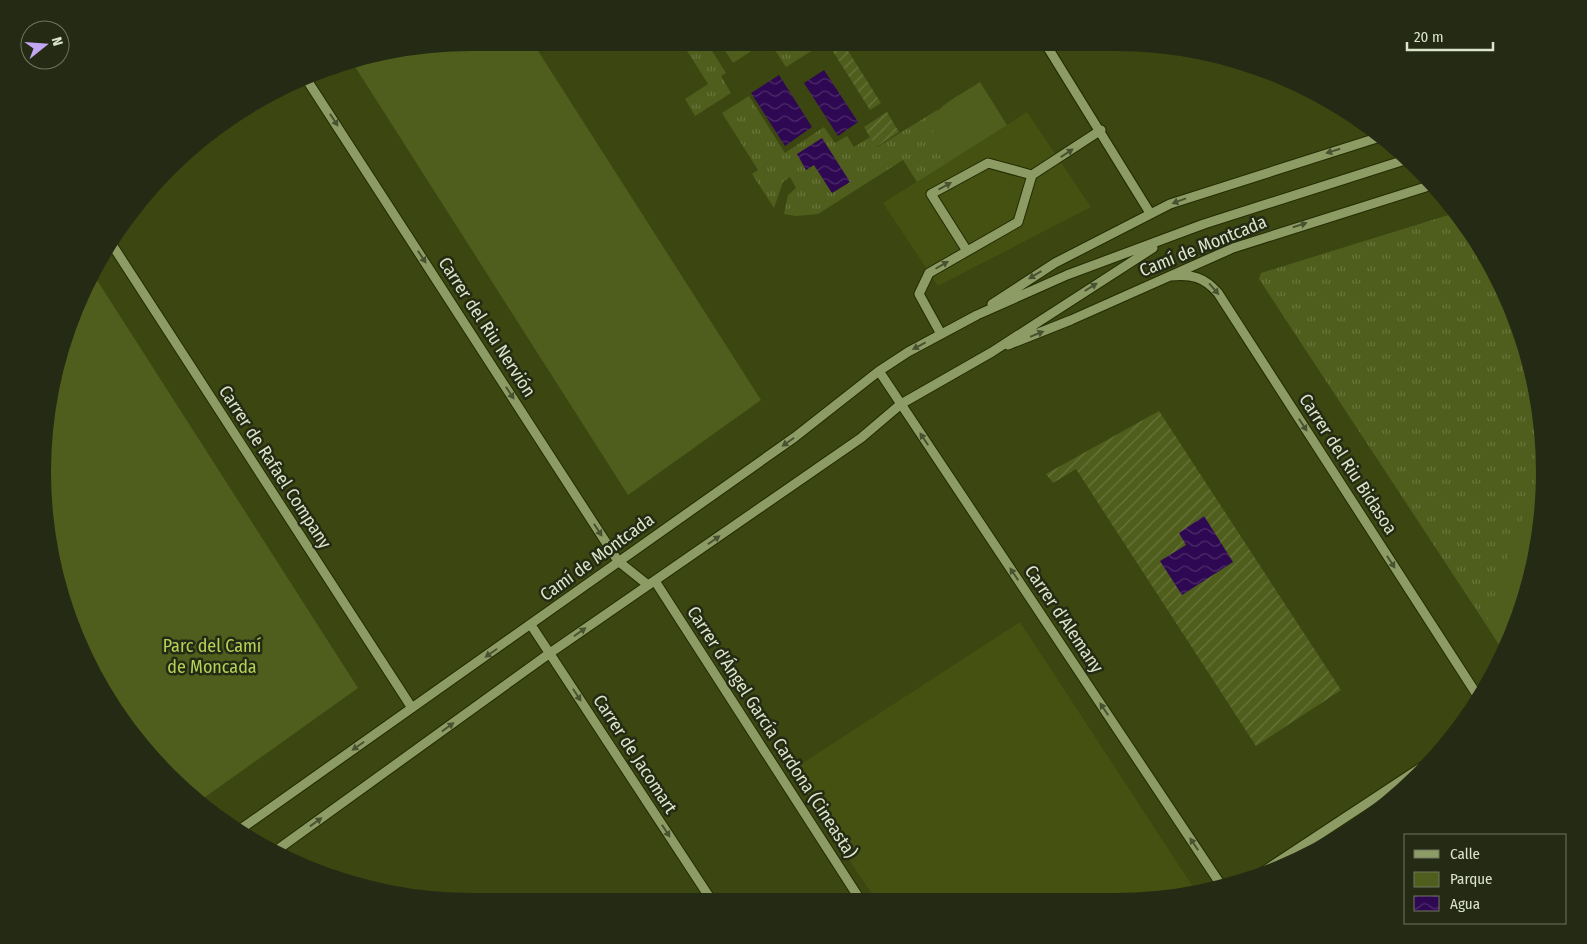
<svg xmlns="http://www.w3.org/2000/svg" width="1587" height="944" font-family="'Fira Sans Condensed',sans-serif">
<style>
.built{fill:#445111}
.grass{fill:url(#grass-tufts);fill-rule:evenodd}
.park{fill:#4f5e1c}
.garden{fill:url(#garden-furrows)}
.water{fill:url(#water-waves)}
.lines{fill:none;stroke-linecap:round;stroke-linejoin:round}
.minor-casing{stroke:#232b02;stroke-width:11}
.minor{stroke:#8d9b65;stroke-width:9}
.oneway{fill:#495230}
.labels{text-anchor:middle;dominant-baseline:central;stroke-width:5;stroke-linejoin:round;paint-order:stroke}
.street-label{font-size:18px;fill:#dce5c9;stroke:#242a14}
.park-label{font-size:18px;fill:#b5d256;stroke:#242a14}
</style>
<defs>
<pattern id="grass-tufts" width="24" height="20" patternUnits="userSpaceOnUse" patternTransform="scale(1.25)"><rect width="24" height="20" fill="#4f5e1c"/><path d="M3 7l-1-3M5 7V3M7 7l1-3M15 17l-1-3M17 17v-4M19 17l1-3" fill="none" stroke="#68753c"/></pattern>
<pattern id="garden-furrows" width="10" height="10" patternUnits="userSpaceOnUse" patternTransform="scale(1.25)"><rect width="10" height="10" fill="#4f5e1c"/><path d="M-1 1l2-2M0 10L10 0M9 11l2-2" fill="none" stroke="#68753c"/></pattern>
<pattern id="water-waves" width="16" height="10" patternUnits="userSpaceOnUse" patternTransform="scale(1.25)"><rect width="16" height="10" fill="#2f0853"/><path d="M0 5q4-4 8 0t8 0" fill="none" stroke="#4d2c6a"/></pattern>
</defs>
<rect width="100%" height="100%" fill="#3b4610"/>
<path class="built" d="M1027,112L1091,207L938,286L883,203Z
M1020,622L1088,726L1195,890L1143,901H877L859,875L792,770Z"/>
<path class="grass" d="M682,43H707L726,73L721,76L731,93L695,116L685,99L708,84Z
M770,43H808L813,50L786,67Z
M749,96L785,153L824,127L835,143L847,136L854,147L870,137L877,147L939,109C926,127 937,146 947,163L917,182L903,160L818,214L796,216L784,214L788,195L796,188L790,177L783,182L774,208L752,174L758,170L722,113ZM814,165L850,182L832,193Z
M1455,213L1472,233L1512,307L1536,388L1544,472L1541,512L1498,589L1491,610L1504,652L1259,279L1261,273Z"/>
<path class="park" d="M472,43H533L761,400L628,495L352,62Z
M720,43H764L733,63Z
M980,82L1007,125L947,163C915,112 940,108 980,82Z
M95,277L358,688L201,800L149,755L75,636L43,500L57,361Z
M1543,483L1536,556L1512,636L1504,652L1486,624C1502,577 1513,524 1543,483Z"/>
<path class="garden" d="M843,43L881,103L870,110L832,50Z
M887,112L899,132L876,147L864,127Z
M1159,411L1341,690L1256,746L1076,469L1053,483L1046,474Z"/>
<path class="water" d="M824,70L858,122L838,136L804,83Z
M779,75L812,127L785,146L751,93Z
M822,138L850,182L832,193L814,165L806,170L797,154Z
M1204,516L1233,562L1182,595L1160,561L1186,545L1179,533Z"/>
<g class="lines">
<defs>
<path id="minor" d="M1045,43L1150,213
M307,80L618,561L648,585
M111,243L412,708
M967,251L931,194L988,163L1032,175
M1171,276C1192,274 1204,277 1218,293L1479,698
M992,304L1055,263L1170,204L1380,137
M941,334L919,294L929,273L1018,222L1032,175L1101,130
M1008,345L1071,320L1233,248L1432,185
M879,371L1221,885
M655,581L861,901
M531,625L712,901
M238,831L795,437L879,371L908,352L977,315L1067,275L1204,224L1408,159
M277,850L550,653L861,438L901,404L992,352L1153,248
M1252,879L1431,761"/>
</defs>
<use href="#minor" class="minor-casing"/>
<use href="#minor" class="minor"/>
</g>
<defs><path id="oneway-solid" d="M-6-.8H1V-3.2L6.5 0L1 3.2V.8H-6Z" transform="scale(1.25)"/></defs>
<g class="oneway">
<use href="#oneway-solid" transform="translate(334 120) rotate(57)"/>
<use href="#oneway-solid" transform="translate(1333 151) rotate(163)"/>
<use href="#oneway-solid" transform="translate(1067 153) rotate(-33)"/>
<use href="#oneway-solid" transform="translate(945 186) rotate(-29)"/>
<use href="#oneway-solid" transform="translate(1179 201) rotate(160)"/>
<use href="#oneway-solid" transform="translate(1300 225) rotate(-17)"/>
<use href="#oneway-solid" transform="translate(422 257) rotate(57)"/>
<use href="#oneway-solid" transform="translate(942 265) rotate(-30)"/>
<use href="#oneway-solid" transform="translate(1035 275) rotate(149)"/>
<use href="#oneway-solid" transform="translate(1091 287) rotate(-32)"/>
<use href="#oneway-solid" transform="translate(1214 289) rotate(49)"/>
<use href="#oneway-solid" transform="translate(1037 334) rotate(-22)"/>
<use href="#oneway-solid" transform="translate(919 346) rotate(152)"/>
<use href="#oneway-solid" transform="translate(510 393) rotate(57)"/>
<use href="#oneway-solid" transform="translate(1303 425) rotate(57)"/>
<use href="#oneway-solid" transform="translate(924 439) rotate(-124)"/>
<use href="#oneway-solid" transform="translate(788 442) rotate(145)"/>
<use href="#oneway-solid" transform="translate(598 530) rotate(57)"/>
<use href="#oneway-solid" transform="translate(714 540) rotate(-35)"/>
<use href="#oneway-solid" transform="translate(1391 562) rotate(57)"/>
<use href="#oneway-solid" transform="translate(1014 574) rotate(-124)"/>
<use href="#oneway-solid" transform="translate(580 632) rotate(-35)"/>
<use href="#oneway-solid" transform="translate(491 653) rotate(145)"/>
<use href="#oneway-solid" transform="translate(577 695) rotate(57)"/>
<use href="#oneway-solid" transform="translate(1104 709) rotate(-124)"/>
<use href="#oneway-solid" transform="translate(448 727) rotate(-36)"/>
<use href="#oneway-solid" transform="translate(358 746) rotate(145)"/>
<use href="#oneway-solid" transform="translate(316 822) rotate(-36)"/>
<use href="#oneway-solid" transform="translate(666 831) rotate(57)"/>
<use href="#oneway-solid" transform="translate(1194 844) rotate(-124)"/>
</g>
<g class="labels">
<g class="street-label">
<text transform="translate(1203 246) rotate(-22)">Camí de Montcada</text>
<text transform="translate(487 327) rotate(57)">Carrer del Riu Nervión</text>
<text transform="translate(1348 464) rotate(57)">Carrer del Riu Bidasoa</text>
<text transform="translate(275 467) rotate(57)">Carrer de Rafael Company</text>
<text transform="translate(597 557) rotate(-36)">Camí de Montcada</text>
<text transform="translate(1064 619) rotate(56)">Carrer d'Alemany</text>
<text transform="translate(772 732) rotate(57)">Carrer d'Ángel García Cardona (Cineasta)</text>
<text transform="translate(635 754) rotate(57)">Carrer de Jacomart</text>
</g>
<g class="park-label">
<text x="212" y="646">Parc del Camí<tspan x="212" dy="21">de Moncada</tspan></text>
</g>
</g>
<path d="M0 0H1587V944H0ZM472 51H1115A421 421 0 0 1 1536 472V472A421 421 0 0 1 1115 893H472A421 421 0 0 1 51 472V472A421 421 0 0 1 472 51Z" fill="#242a14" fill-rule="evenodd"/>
<rect x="1404" y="834" width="162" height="90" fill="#242a14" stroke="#6e755c"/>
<rect x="1414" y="850" width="25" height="8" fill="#8d9b65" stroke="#6e755c"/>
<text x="1450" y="859" font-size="15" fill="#dce5c9">Calle</text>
<rect x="1414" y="872" width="25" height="15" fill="#4f5e1c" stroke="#6e755c"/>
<text x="1450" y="884" font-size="15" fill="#dce5c9">Parque</text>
<rect x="1414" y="896" width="25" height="15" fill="url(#water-waves)" stroke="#6e755c"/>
<text x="1450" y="909" font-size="15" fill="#dce5c9">Agua</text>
<g transform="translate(45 45) rotate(73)"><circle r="24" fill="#242a14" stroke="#6e755c"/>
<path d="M0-4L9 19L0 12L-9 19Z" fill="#c3a7f2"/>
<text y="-8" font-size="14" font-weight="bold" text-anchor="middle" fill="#dce5c9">N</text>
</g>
<path d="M1407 42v8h86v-8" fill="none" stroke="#dce5c9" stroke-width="2.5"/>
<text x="1414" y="42" font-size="15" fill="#dce5c9" stroke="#242a14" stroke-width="4" paint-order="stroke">20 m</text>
</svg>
